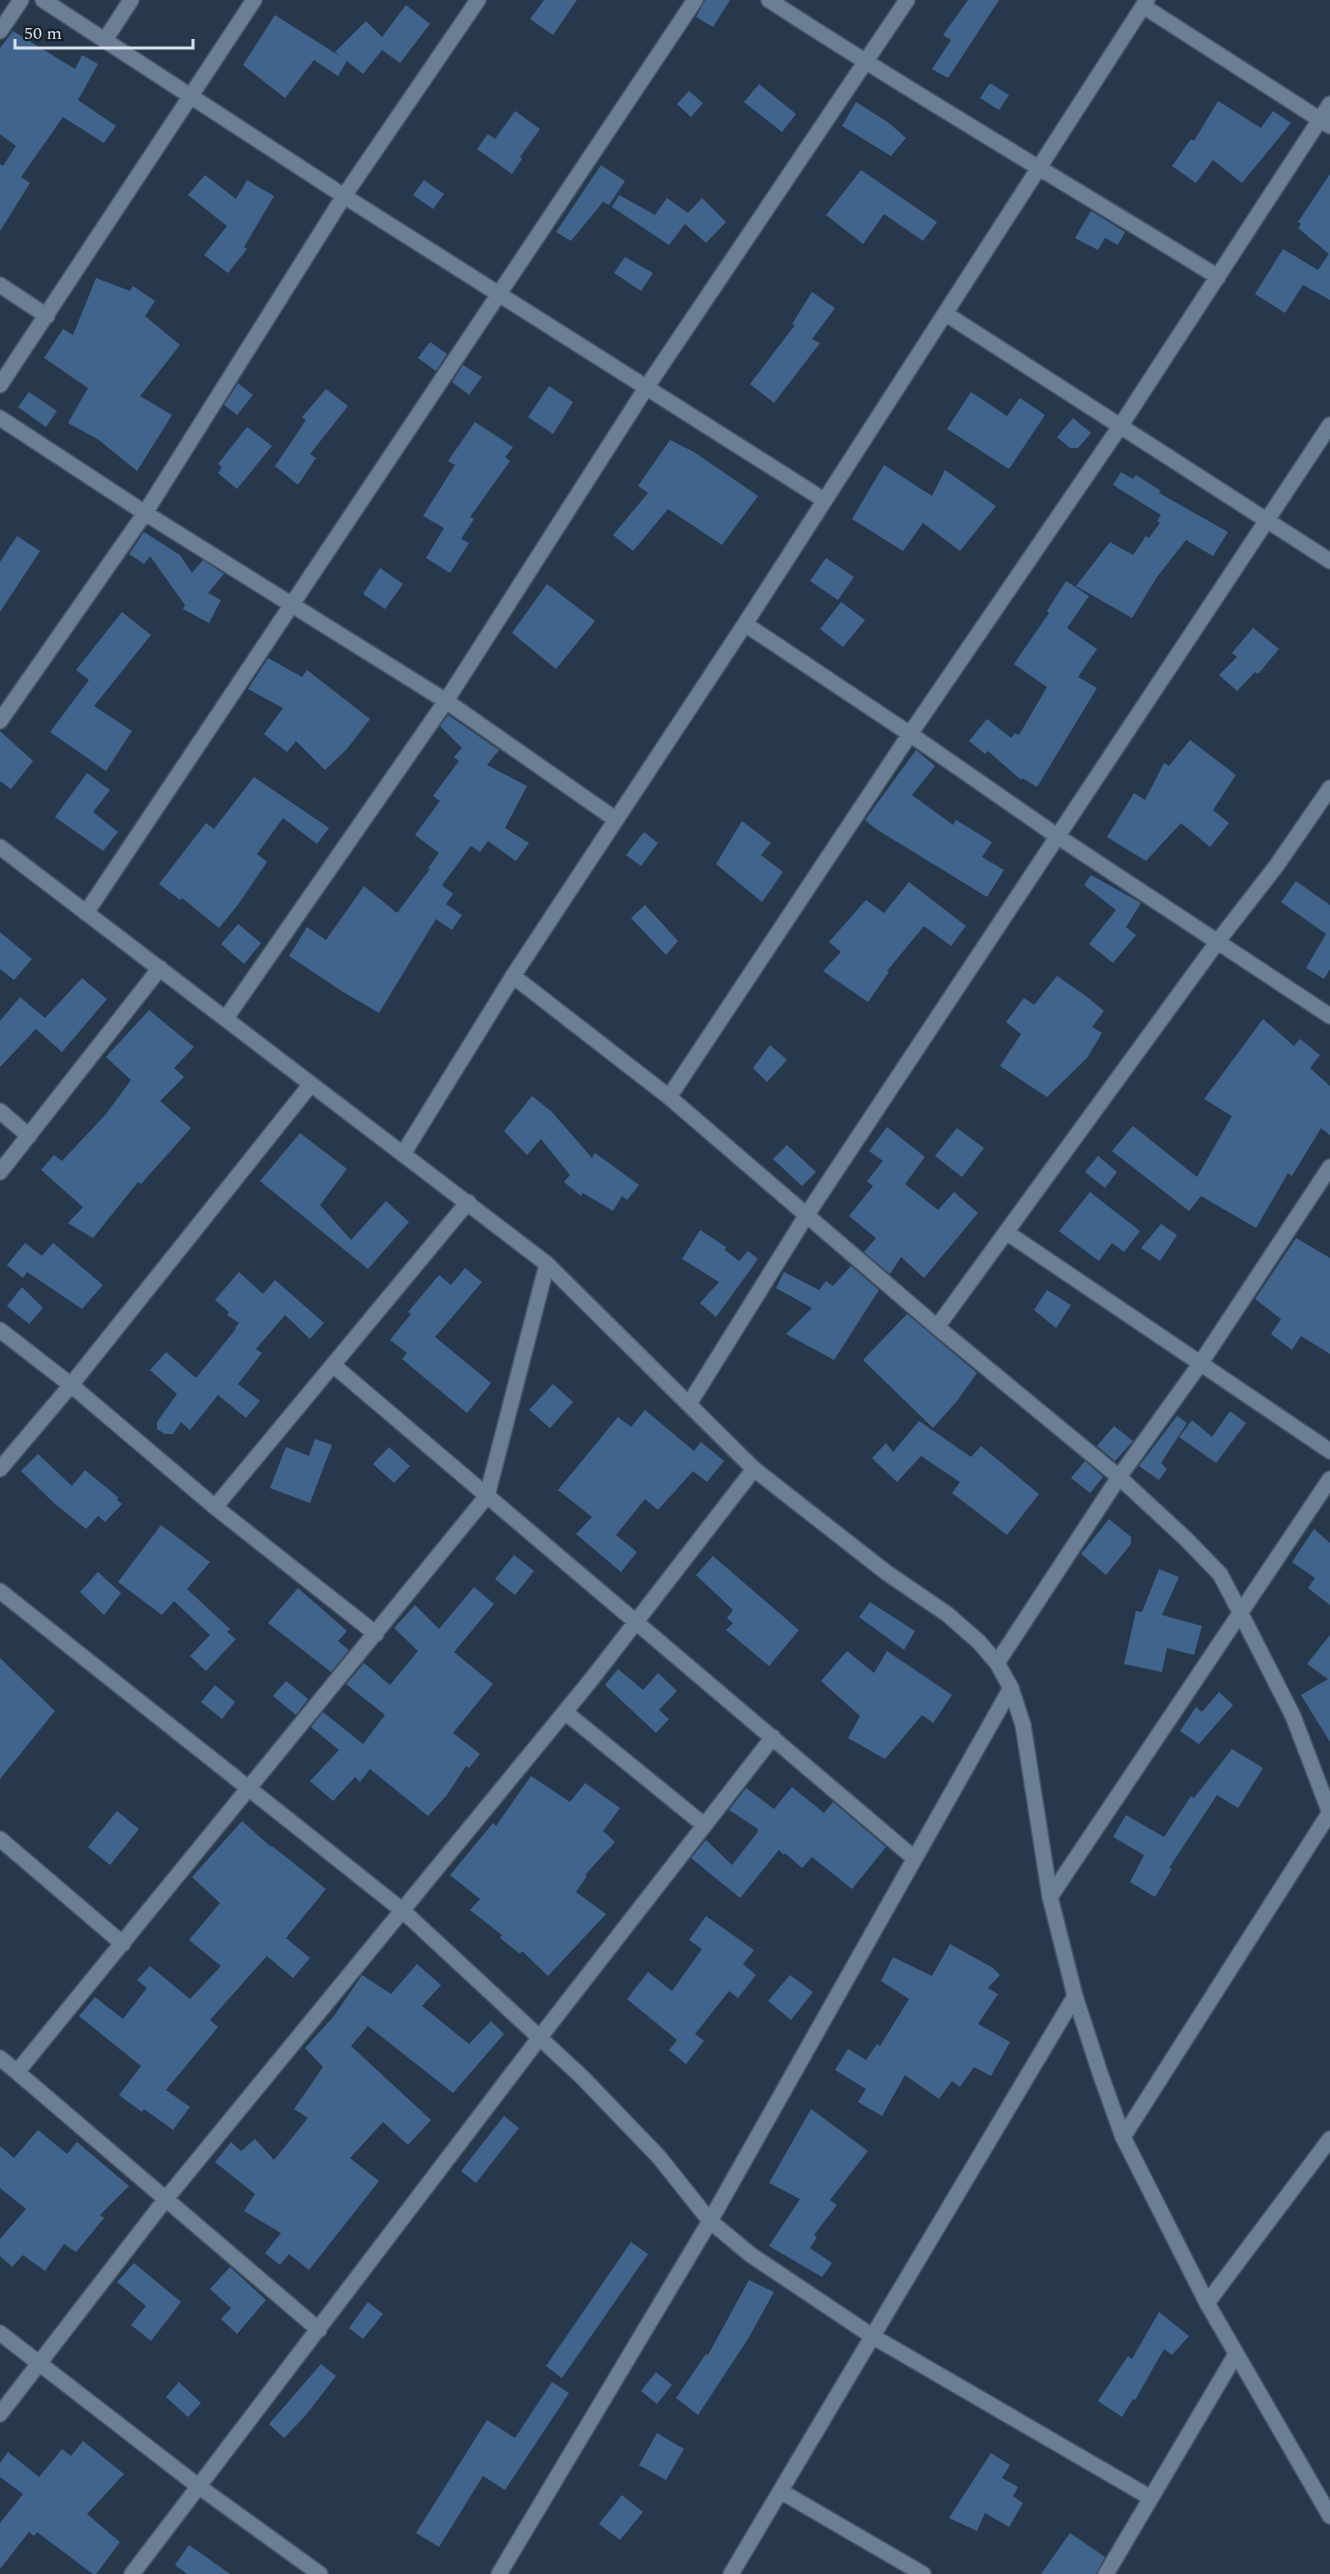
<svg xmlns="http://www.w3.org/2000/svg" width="1330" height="2574" font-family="Spectral,serif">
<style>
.building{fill:#41648c}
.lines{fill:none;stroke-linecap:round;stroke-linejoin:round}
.street-casing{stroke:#475666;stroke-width:18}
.secondary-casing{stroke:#475666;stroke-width:18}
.street{stroke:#6b7e95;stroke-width:15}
.secondary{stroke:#6b7e95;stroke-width:15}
</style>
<rect width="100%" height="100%" fill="#27384c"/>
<path class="building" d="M544,0H577L553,35L530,19Z
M705,0H730L713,27L696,17Z
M968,0H999L948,78L932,69L951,40L943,35Z
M406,5L430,24L400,63L382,50L363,74L347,61L338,76L314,60L285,98L243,65L275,15L341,57L335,52L366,21L382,37Z
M13,31L75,69L82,55L98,64L78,100L116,126L104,143L63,117L21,177L30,183L0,231V164L3,166L16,146L0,134V48Z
M990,83L1009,95L999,110L980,98Z
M759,84L796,114L782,132L744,102Z
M689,91L703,103L691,117L677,104Z
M1218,101L1261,128L1273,111L1291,123L1242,183L1213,160L1196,183L1172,166L1191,139L1194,141Z
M856,102L889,123L906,138L891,156L842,126Z
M515,111L540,129L520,157L522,159L512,174L477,149L488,134L495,139Z
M601,165L625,181L609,205L603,202L571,241L556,232Z
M861,170L937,222L923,241L884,214L863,244L826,215Z
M1330,174V300L1303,285L1285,313L1255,294L1283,249L1318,270L1329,254L1298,228L1301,224L1298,222Z
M205,175L236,199L247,180L274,196L244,247L247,249L228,273L204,255L227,226L188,195Z
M424,180L444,194L433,209L413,195Z
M619,195L655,215L667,198L688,213L702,198L726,222L706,243L685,224L669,245L612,207Z
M1091,211L1125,232L1118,245L1105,238L1098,250L1075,238Z
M625,257L653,273L641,291L614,273Z
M96,278L130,291L133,286L155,301L145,316L180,345L140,396L172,415L137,471L99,440L68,423L88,388L44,358L63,329L73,335Z
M812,292L835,308L812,339L820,343L774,403L750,384L795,325L792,324Z
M430,342L447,354L436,371L418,358Z
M463,365L482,377L469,395L452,382Z
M238,383L253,395L237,415L224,405Z
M549,386L573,402L553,434L528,417Z
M326,389L348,406L310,454L316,458L298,485L275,466L306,420L302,417Z
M29,392L57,411L46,427L18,407Z
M971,392L1007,416L1020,398L1045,415L1009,469L947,429Z
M1073,418L1091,433L1078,448H1070L1057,437Z
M475,422L513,447L505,457L510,461L470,517L474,519L461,539L469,543L450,573L426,558L444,528L423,516L455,465L448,461Z
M247,427L272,446L237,489L218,473L222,467L218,464Z
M670,440L694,452L758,496L722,545L668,509L633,551L613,535L648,493L638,486Z
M884,465L932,496L945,470L996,506L960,551L923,523L903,551L852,519Z
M1121,472L1133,479L1136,475L1161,491L1159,493L1228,532L1213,556L1186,540L1157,577L1132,618L1076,586L1110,542L1133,555L1146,536L1149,538L1160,523L1157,521L1161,515L1113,485Z
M144,532L180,555L192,573L203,560L224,574L208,593L221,600L209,623L183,609L185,605L150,556L144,564L129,554Z
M17,536L40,551L0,612V562Z
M826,558L854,577L838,600L810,581Z
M380,568L403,584L385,609L363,594Z
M1066,581L1089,596L1067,628L1097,649L1078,677L1097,688L1037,787L1022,778L1021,780L988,751L985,754L969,741L987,719L1011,738L1015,733L1019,735L1047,687L1014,664L1049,613L1047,611Z
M547,584L595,621L556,669L512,633Z
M841,602L865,620L843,647L820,629Z
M122,612L151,635L94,706L132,731L106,771L50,732L89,680L76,670Z
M1253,628L1279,649L1258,674L1255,672L1237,691L1219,675L1237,657L1232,653Z
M268,658L302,677L307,670L370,719L346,750L325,770L296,741L287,752L264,734L283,708L248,689Z
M448,715L499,750L487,765L527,786L505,828L529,843L516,861L488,841L480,852L471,846L442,885L453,894L446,904L462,915L452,930L436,919L379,1013L340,990L289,956L307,927L326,940L364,886L397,913L430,869L428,868L439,853L415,835L440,801L433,796L459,761L454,757L462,748L440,726Z
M0,731L33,761L11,789L0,781Z
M1190,740L1236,775L1213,810L1229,823L1210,847L1181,823L1146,861L1107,837L1134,793L1145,800L1164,763L1169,766Z
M916,750L935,766L912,795L953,825L956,820L992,842L982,857L1004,870L987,897L876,829L865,820Z
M87,773L110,790L93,812L118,832L103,851L55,817Z
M254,777L329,828L317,844L283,818L257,854L267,862L237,906L219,928L182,898L180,900L159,884L206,823L214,829Z
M742,821L771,843L761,855L783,872L762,902L716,864Z
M644,832L658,843L641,866L626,855Z
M1091,875L1141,903L1126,927L1136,935L1113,963L1089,944L1116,910L1084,885Z
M1296,881L1330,905V969L1324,979L1306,968L1326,934L1281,902Z
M909,882L966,926L951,946L924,926L887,971L889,972L868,1002L823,971L841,952L829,942L866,900L884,913Z
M645,905L678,941L666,955L631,918Z
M238,924L261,943L244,964L221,944Z
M0,932L32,959L14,980L0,969Z
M1057,976L1086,996L1104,1011L1092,1027L1102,1033L1087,1058L1047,1097L1000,1066L1021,1034L1006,1022L1024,998L1034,1005Z
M82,978L107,999L62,1052L36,1029L0,1067V1021L20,997L45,1018Z
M149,1010L194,1047L174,1068L184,1077L160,1101L191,1128L141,1184L138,1182L93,1238L68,1223L83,1207L41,1170L54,1155L62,1161L106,1114L131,1080L106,1057Z
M1263,1019L1294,1046L1300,1039L1320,1055L1310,1068L1330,1086V1135L1321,1128L1292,1176L1288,1173L1256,1228L1201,1196L1189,1211L1112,1151L1133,1126L1197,1177L1232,1116L1204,1099Z
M770,1045L787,1060L767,1082L753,1068Z
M532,1096L552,1112L592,1158L595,1153L639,1185L627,1200L622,1196L613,1211L583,1193L581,1196L564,1182L570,1175L541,1139L527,1155L504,1131Z
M887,1127L925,1157L905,1184L938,1210L954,1192L978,1213L924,1278L901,1257L890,1274L864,1252L876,1238L849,1216L873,1186L867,1181L883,1161L869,1151Z
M957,1128L984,1148L962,1177L935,1156Z
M300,1133L347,1169L320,1205L351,1240L386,1201L409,1222L368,1269L260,1181Z
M787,1145L816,1172L802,1186L773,1159Z
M1098,1156L1117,1172L1105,1188L1085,1172Z
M1090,1192L1140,1231L1124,1252L1112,1243L1099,1261L1059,1231Z
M1161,1224L1177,1235L1160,1261L1141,1248Z
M700,1230L726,1247L725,1250L739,1261L748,1251L758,1259L716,1317L700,1303L719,1282L682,1259Z
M1296,1238L1330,1258V1354L1301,1336L1292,1350L1271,1334L1281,1319L1255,1299Z
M25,1243L42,1256L53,1243L103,1285L82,1309L27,1272L23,1278L7,1265Z
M851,1266L879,1290L834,1360L786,1334L812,1308L776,1288L784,1272L819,1290L826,1281L833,1286Z
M465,1268L482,1282L435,1337L491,1383L467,1413L402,1359L407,1353L390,1340L411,1314L408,1312L439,1275L451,1285Z
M239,1272L263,1294L275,1280L324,1323L310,1339L285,1315L256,1349L262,1353L238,1384L260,1401L246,1418L218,1395L190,1430L181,1422L173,1434H165L157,1429V1422L177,1394L150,1370L166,1352L196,1378L236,1329L235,1328L239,1323L227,1315L229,1312L215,1300Z
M22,1287L43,1308L29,1324L7,1306Z
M1047,1290L1071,1305L1056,1328L1034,1310Z
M907,1314L977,1373L957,1401L933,1428L863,1360Z
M553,1384L573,1402L550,1428L529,1410Z
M645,1410L694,1451L701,1442L724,1461L707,1482L693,1471L658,1510L645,1499L616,1535L637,1552L621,1572L576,1534L592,1517L558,1490L618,1417L631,1427Z
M1230,1411L1246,1423L1216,1463L1179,1437L1192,1420L1212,1437Z
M1177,1416L1187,1423L1161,1463L1167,1469L1159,1480L1139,1466Z
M919,1421L971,1457L981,1446L1039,1494L1007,1535L952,1493L960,1482L921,1456L897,1482L872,1458L886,1443L893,1452Z
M1114,1426L1133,1441L1115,1461L1097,1446Z
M315,1439L332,1445L310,1503L270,1488L286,1447L309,1456Z
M389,1447L410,1466L394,1483L373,1464Z
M38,1454L72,1486L85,1470L118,1497L117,1500L122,1504L105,1522L98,1516L86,1529L54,1503L21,1471Z
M1085,1461L1103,1477L1090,1493L1071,1478Z
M1109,1519L1131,1537V1544L1106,1575L1081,1554Z
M161,1525L210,1562L187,1589L230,1629L227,1632L236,1639L206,1671L190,1656L210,1635L174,1601L162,1615L118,1582Z
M1314,1529L1330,1543V1605L1308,1588L1315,1578L1292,1562Z
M514,1555L534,1571L515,1595L495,1579Z
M713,1556L799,1630L769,1666L726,1630L733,1623L727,1618L733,1610L696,1575Z
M1159,1569L1179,1577L1162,1615L1202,1626L1194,1655L1167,1648L1162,1672L1124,1664L1136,1611L1142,1612Z
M98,1572L121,1593L104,1615L80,1592Z
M474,1587L494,1604L454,1652L493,1684L453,1733L480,1754L469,1768L466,1766L447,1795L428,1816L370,1769L360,1782L355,1777L333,1801L310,1781L339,1750L311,1727L323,1712L363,1744L385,1715L346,1684L364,1663L390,1685L418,1651L394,1628L415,1605L439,1629Z
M298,1588L347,1631L338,1641L349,1650L331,1672L268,1623Z
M870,1602L915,1631L904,1650L859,1617Z
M1330,1635V1742L1301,1695L1328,1679L1307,1664Z
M847,1651L874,1673L887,1651L952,1695L933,1723L922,1715L885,1759L848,1738L860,1716L821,1681Z
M0,1658L55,1711L0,1779Z
M618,1669L643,1690L658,1673L677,1691L659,1710L669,1719L656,1733L605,1685Z
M286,1681L308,1699L296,1715L273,1696Z
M215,1685L235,1702L222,1719L201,1702Z
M1219,1692L1233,1705L1199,1744L1180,1731L1196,1707L1202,1712Z
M1232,1749L1263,1768L1238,1808L1217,1795L1169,1868L1172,1869L1155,1897L1130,1882L1144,1855L1113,1837L1126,1815L1164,1837L1191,1796L1194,1798Z
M531,1776L570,1802L585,1783L620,1808L603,1831L615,1842L585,1875L587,1876L576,1892L606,1914L548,1976L522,1951L520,1954L500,1938L502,1935L470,1910L480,1899L450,1875L493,1823L496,1826Z
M792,1787L824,1813L833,1802L886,1847L852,1889L812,1857L802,1868L785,1853L784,1855L779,1850L740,1898L691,1858L706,1840L732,1865L757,1833L758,1829L729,1810L746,1788L774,1809Z
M117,1811L139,1829L110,1865L88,1847Z
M242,1821L271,1847L272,1846L326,1889L286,1938L310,1958L293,1978L267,1956L210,2020L218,2027L166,2090L190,2107L173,2130L144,2109L142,2112L119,2095L141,2066L79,2016L95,1997L123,2019L147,1988L137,1980L150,1966L190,1999L221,1966L189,1940L220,1903L192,1877Z
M706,1916L754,1950L743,1964L756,1975L738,1998L729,1991L695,2034L704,2041L686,2064L669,2050L677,2040L627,1999L648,1972L672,1991L702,1949L689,1940Z
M950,1944L993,1968L1000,1975L988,1988L998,1994L978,2024L1010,2042L991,2076L974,2067L960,2087L952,2081L939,2099L905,2075L882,2116L858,2102L866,2089L835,2070L848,2049L866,2060L877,2044L880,2046L909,1999L881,1981L893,1957L932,1976Z
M417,1964L441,1985L422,2006L469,2044L491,2021L504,2034L453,2093L368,2026L351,2046L431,2120L408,2145L383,2122L350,2158L379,2181L309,2270L289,2254L280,2265L265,2253L281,2233L244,2211L255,2194L215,2162L231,2142L241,2151L255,2139L274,2160L308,2118L294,2109L323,2067L305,2048L334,2016L362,1975L391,1994Z
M790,1975L813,1992L791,2020L768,2001Z
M811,2109L868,2151L830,2200L837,2205L814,2235L817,2237L810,2248L832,2263L822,2277L769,2246L800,2199L769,2183Z
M504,2116L519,2128L476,2183L461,2171Z
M38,2130L67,2154L77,2142L129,2186L100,2215L104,2218L76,2252L64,2244L45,2271L23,2255L12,2267L0,2256V2239L26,2209L0,2188V2146L14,2158Z
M631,2242L648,2254L562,2378L546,2366Z
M134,2263L181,2302L151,2341L131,2325L146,2306L117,2282Z
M230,2267L266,2300L237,2334L221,2319L231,2308L210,2289Z
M749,2280L774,2292L748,2339L698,2415L676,2398L706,2354L708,2355Z
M368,2302L383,2314L363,2339L349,2328Z
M1159,2312L1189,2336L1172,2355L1164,2349L1135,2400L1133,2399L1122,2417L1098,2401L1128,2356L1132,2359Z
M321,2364L336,2376L306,2415L284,2438L269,2424Z
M656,2372L672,2385L657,2404L641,2391Z
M179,2382L201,2403L188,2417L166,2397Z
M552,2382L569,2393L505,2490L483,2476L439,2547L416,2533L487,2420L515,2438Z
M657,2433L684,2449L666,2480L639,2465Z
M83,2441L124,2474L87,2514L120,2542L96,2574H93L37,2532L34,2536L29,2532L0,2569V2523L23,2494L0,2477V2463L8,2452L39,2477L62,2449L71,2456Z
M991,2453L1010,2465L1002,2478L1018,2487L1013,2496L1023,2503L1009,2527L985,2513L977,2531L949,2518Z
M622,2495L643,2512L620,2540L599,2524Z
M1070,2533L1105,2557L1096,2574H1041Z
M189,2545L230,2574H187L175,2565Z"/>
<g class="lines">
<defs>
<path id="street" d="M43,0L344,196L824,500
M769,0C916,96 1068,184 1218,277
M1143,6L1330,126
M0,31L21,0
M105,40L131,0
M0,285L47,316
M946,314L1330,561
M0,385L254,0
M0,418L145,513L446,701L615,819
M745,624L910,734L1057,836L1330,1016
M0,721L145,513L344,196L478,0
M86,913L695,0
M513,976L669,1097L937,1327L1119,1477L1186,1539L1220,1574L1240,1612L1293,1716L1330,1813
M226,1018L446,701L646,388L907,0
M669,1097L910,734L1121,425L1330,104
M0,1111L29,1136
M403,1154L513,976L745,624L1147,0
M0,1172L160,968
M1006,1232L1330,1451
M937,1327L1218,941L1277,865L1330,788
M0,1330L71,1385L215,1507L376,1634
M333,1365L914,1858
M689,1404L806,1216L1330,425
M0,1469L71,1385L311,1084
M215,1507L468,1202
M0,1591L402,1910L582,2077L659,2157L710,2221L751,2255L872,2336L1151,2498
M997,1663L1119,1477L1200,1364L1330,1167
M565,1712L704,1825
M0,1839L123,1944
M1050,1897L1330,1479
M0,2058L17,2072
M1123,2137L1330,1812
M1207,2303L1330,2139
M319,2330L17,2072L487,1496L547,1264
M0,2333L198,2486L320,2574
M0,2414L165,2200L591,1680L754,1469
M782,2492L923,2574
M132,2574L540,2037L773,1737
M499,2574L710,2221L1011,1688
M731,2574L1075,1996
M1106,2574L1236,2354"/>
<path id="secondary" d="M0,847L547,1264L754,1469L887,1573L947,1614L979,1642L997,1663L1011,1688L1023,1725L1050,1897L1075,1996L1100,2073L1123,2137L1207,2303L1330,2516"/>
</defs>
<use href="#street" class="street-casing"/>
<use href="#secondary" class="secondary-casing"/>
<use href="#street" class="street"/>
<use href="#secondary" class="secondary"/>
</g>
<path d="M15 39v9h178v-9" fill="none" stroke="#d7e2ee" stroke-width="3"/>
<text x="24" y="39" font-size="18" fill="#d7e2ee" stroke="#171f28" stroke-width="4.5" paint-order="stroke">50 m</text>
</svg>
